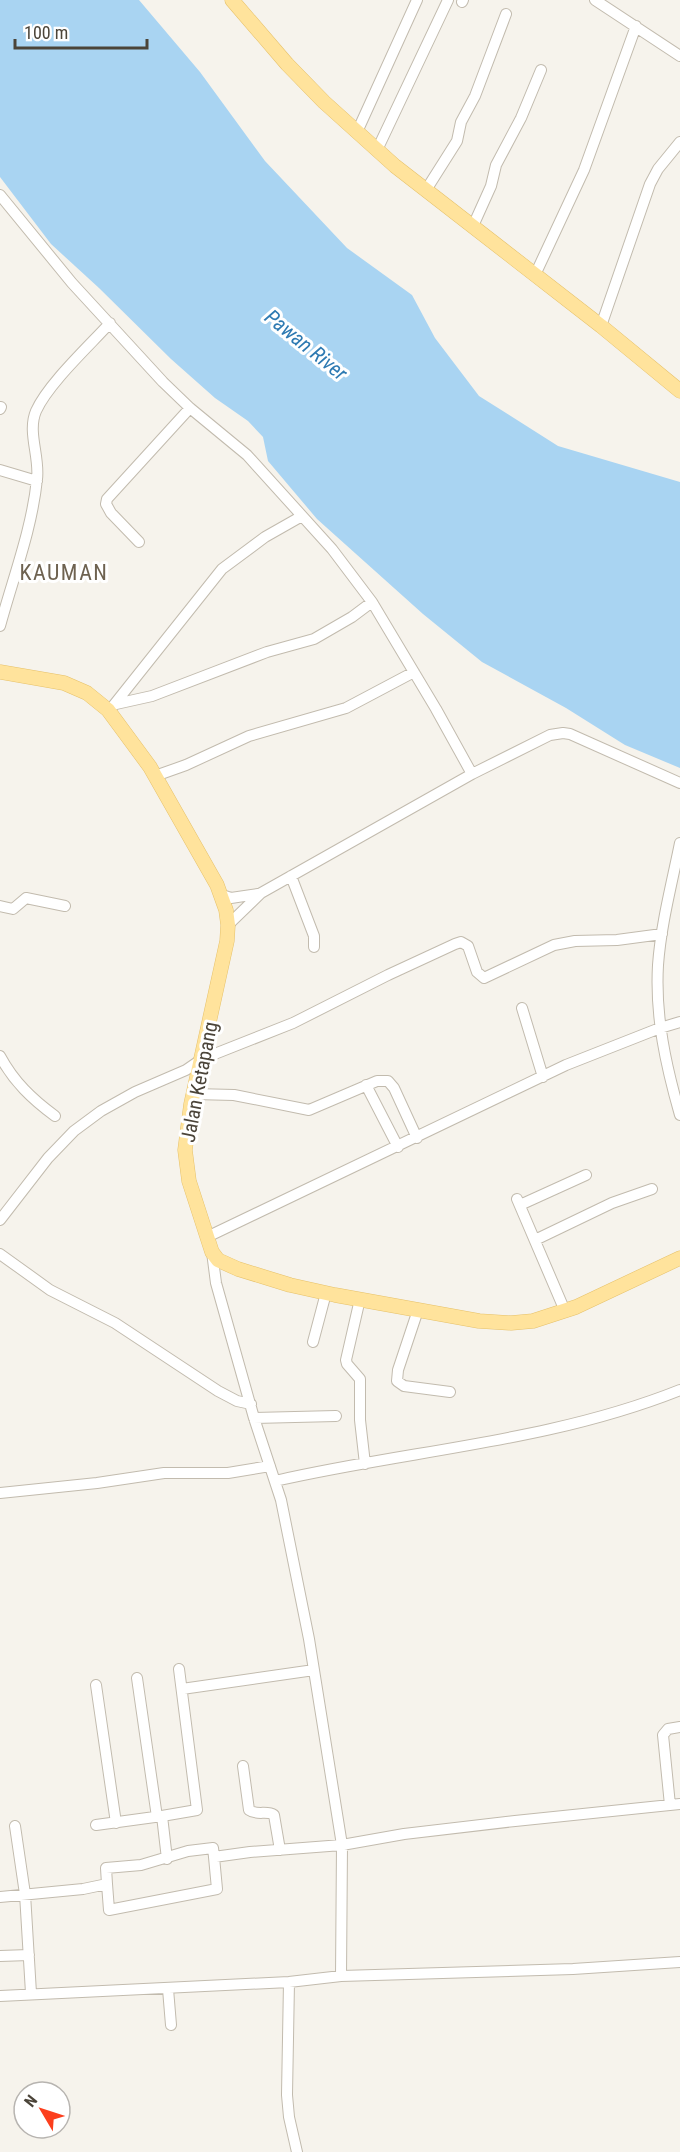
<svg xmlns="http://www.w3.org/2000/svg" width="680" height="2152" font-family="'Roboto Condensed',sans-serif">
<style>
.water{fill:#a9d4f2}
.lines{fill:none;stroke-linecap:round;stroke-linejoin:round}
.minor-casing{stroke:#c2bbae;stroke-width:12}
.major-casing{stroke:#e6c16a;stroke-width:15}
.minor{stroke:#fff;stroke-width:10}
.major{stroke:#ffe39c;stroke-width:14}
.labels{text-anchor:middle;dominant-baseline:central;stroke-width:6;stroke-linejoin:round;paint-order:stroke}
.street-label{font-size:20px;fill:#4b4439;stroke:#fff}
.water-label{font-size:21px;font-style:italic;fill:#2e7ab2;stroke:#fff}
.quarter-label{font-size:22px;letter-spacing:1.5px;fill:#6e6250;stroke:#fff}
</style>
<rect width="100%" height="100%" fill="#f6f3ec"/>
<path class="water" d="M0,0H139L200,72L265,161L347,248L412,295L435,338L479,396L558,446L680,482V768L625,745L566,708L482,662L423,614L317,519L268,461L263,437L248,421L215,398L171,359L99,288L51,244L0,177Z"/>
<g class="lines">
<defs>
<path id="minor" d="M595,0L680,56
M462,2L463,0
M357,132L417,0
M377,150L448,0
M426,190L457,141L461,122L475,96L506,14
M0,195L72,283L163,382L190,408L247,455L332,549L372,602L436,709L472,774
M473,226L491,186L496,165L521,118L541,70
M535,275L584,170L636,26
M601,326L650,184L658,169L680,142
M0,409L1,407
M0,470L37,481
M139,542L111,513L106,504L107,499L190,408
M0,626C13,578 32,529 37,479C40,457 27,432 36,411C48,384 89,346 110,323
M116,704L152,696L267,652L314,639L352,617L372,602
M113,706L222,569L265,537L302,516
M155,776L186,765L249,736L346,708L414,672
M680,843C672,883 661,924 658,965C655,1017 666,1066 680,1115
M291,876L314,936V947
M222,895L231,898L258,894
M0,906L13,909L26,898L65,906
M228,925L261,893L472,774L550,735L563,733L570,734L680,783
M522,1008L543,1077
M0,1056C14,1082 32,1099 55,1116
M366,1085L398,1147
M194,1094L234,1095L309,1110L377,1081H388L394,1088L417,1138
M517,1199L565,1311
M520,1205L586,1175
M0,1220L48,1158L74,1131L101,1111L135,1092L186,1070L202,1059L293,1023L388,975L455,944L461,942L468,946L477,972L484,978L554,945L575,941L617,940L662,934
M207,1237L566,1065L660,1028L680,1022
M535,1240L612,1203L652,1189
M212,1252L216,1283L254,1418L281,1500L309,1639L342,1845L341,1976
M0,1254L50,1290L115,1323L218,1391L237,1401L251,1404
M360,1299L346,1360L347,1364L360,1379V1420L365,1464
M418,1310L398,1370L397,1381L404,1386L450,1392
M313,1342L326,1293
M254,1418L336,1416
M275,1481C410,1450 550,1442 680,1390
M0,1493L97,1483L164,1473H228L270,1466
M137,1678L157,1817
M96,1685L116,1823
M182,1689L314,1670
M243,1766L249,1810C257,1816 267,1810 274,1815L280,1850
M670,1805L663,1735L668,1729L680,1727
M162,1816L197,1810L179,1669
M96,1825L162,1816L167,1859
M15,1826L25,1894L31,1993
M107,1884L109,1910L217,1889L214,1857
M0,1897L83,1889L107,1884L106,1868L141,1865L188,1851L213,1848L214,1857L250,1852L342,1845L404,1834L515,1821L680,1804
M0,1956L29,1955
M289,1982L287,2095L289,2117L297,2152
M168,1989L171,2025
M0,1996L289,1982L341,1976L573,1969L680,1962"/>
<path id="major" d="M232,0L287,64L324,102L395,166L601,326L680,391
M0,672L64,683L87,693L108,710L150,767L217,885L226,910L228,925L227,941L191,1104L185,1150L189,1181L212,1252L218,1260L238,1269L290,1285L335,1295L479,1321L511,1323L533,1321L576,1307L680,1258"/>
</defs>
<use href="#minor" class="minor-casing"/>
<use href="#major" class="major-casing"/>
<use href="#minor" class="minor"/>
<use href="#major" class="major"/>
</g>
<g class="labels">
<g class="street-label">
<text transform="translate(199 1082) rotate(-79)">Jalan Ketapang</text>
</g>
<g class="water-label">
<text transform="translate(306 345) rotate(39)">Pawan River</text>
</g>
<g class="quarter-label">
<text x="64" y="572">KAUMAN</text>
</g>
</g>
<g transform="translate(42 2110) rotate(309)"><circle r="28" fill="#ffffff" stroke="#b7b4b0" stroke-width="1.5"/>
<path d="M0-4.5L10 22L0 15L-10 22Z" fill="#fc3f1d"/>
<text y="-9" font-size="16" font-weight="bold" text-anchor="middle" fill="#4b4439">N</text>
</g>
<path d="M15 39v9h132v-9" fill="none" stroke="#4b4439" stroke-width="3"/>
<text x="24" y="39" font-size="18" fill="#4b4439" stroke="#ffffff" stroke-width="4.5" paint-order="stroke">100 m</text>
</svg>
